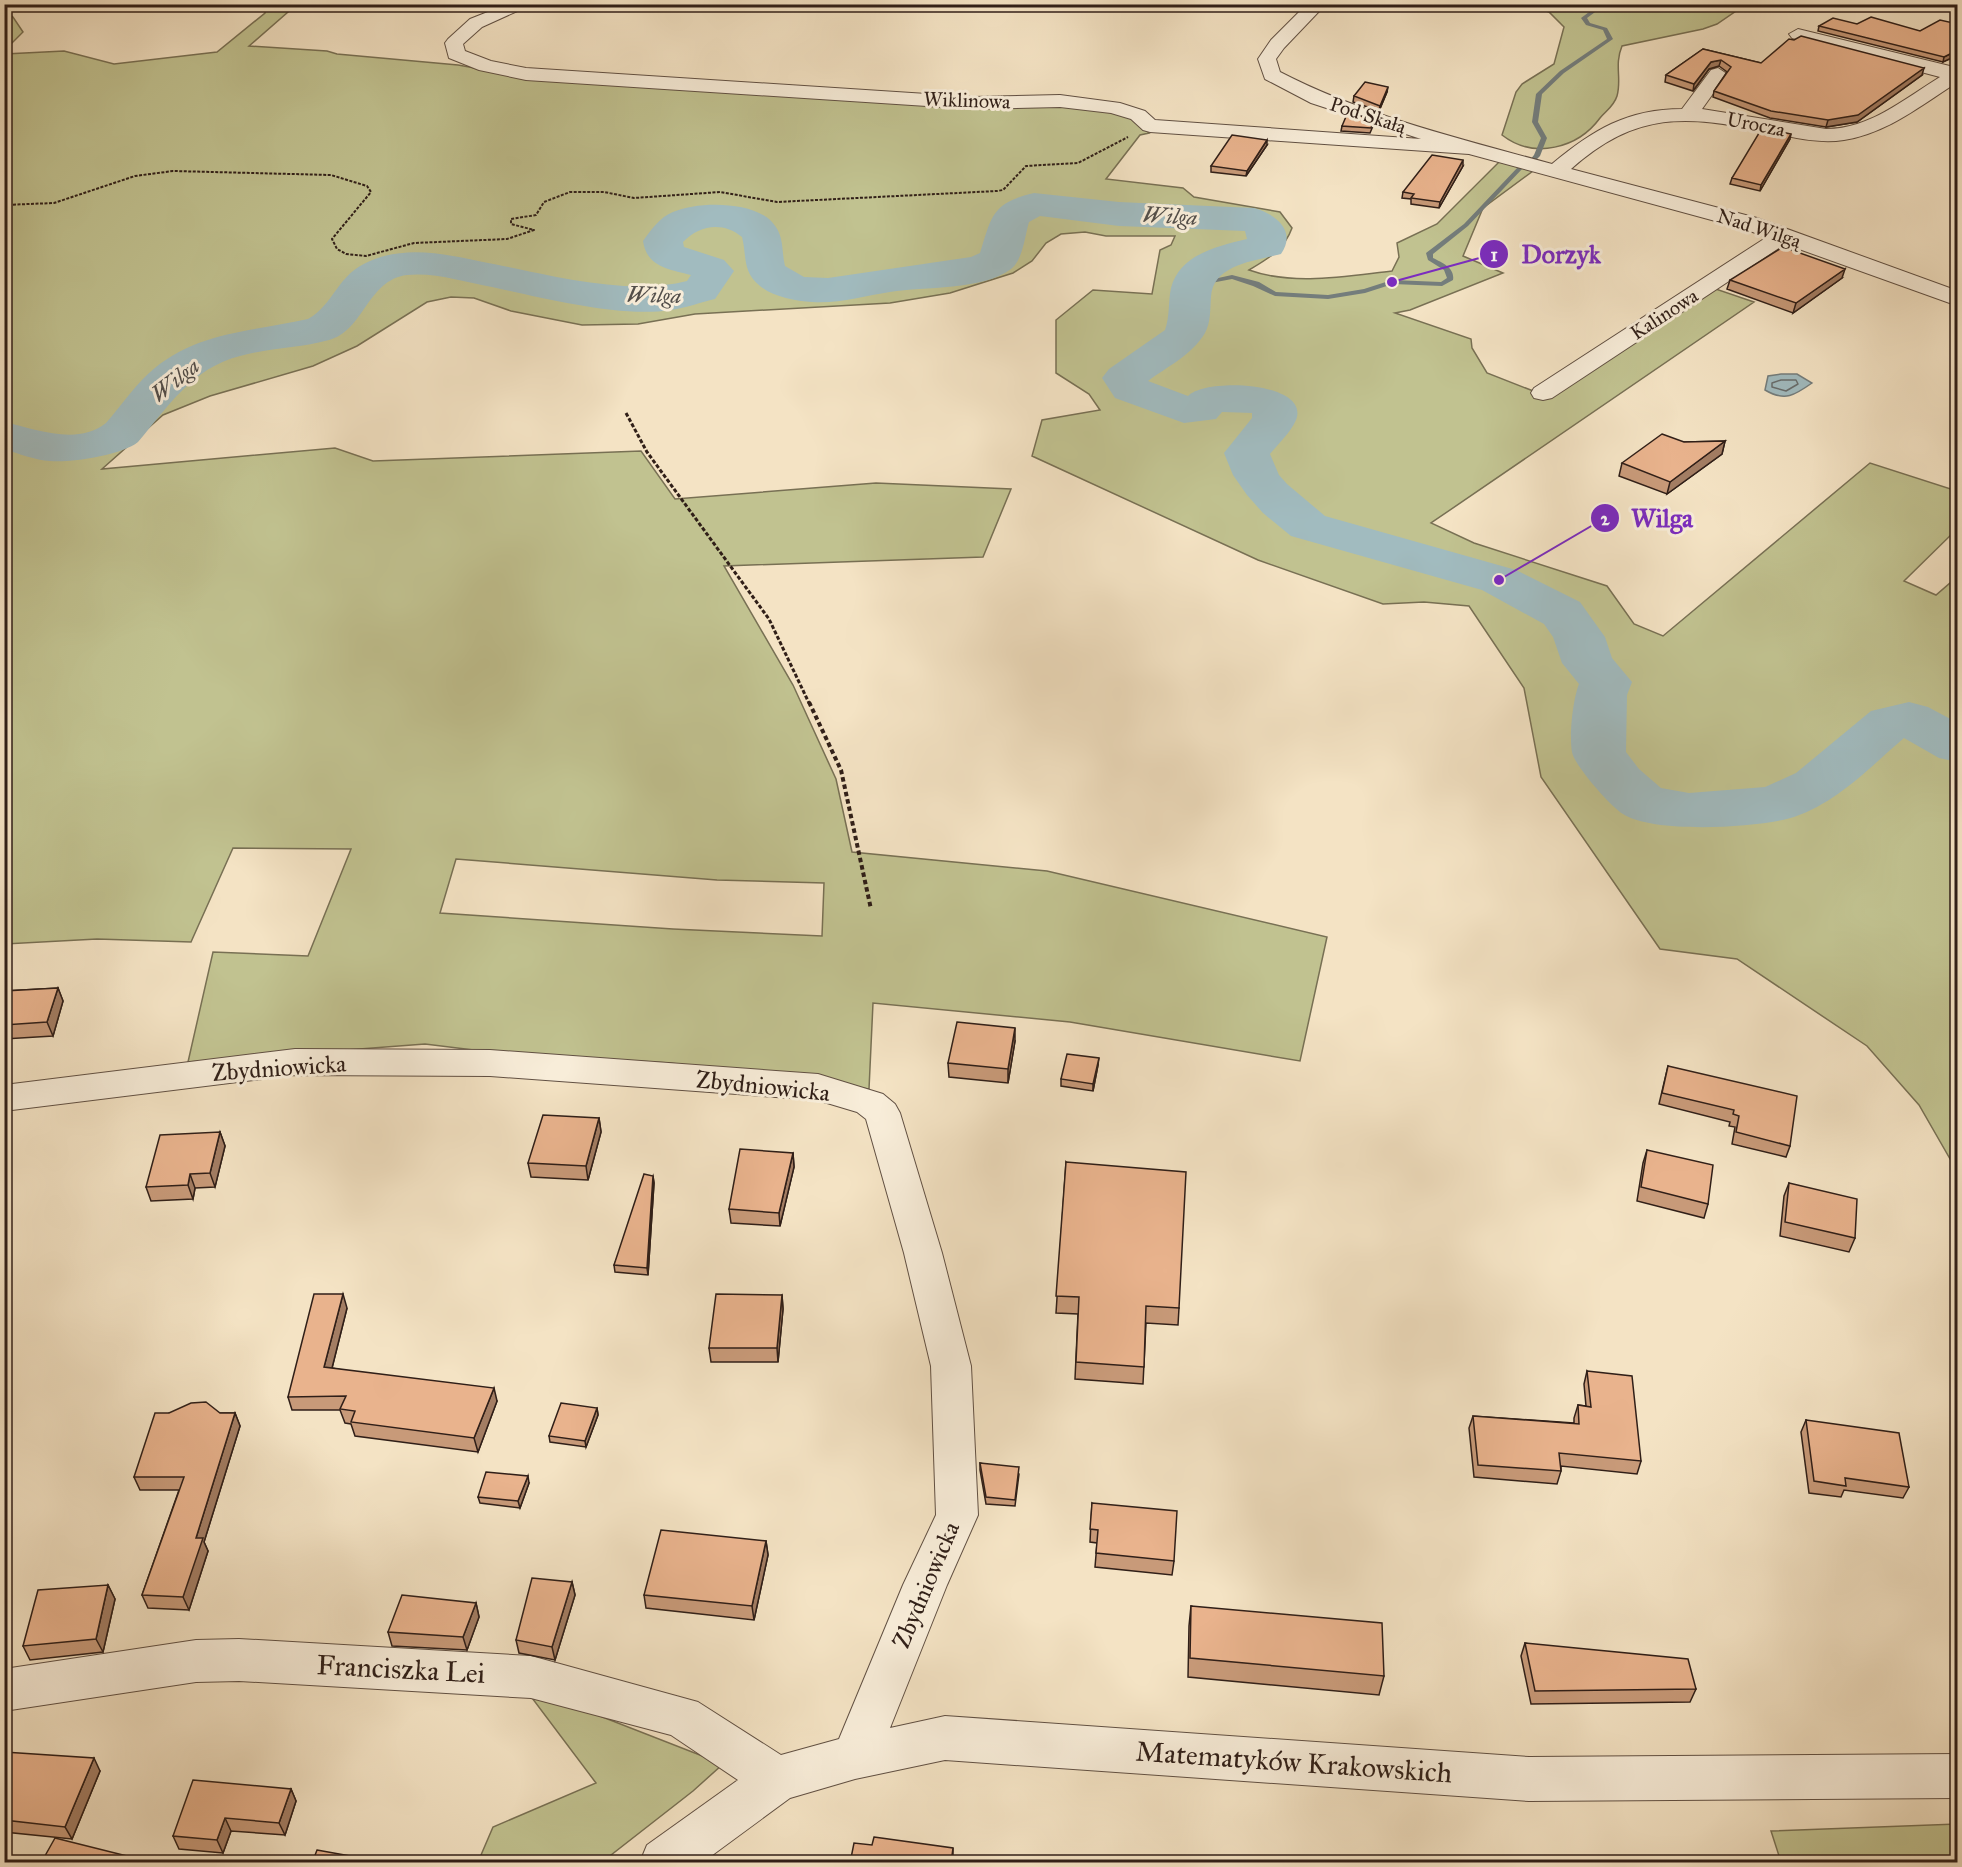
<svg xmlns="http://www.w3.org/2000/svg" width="1962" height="1867" font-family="'IM FELL Great Primer',serif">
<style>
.green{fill:#c1c290;stroke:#787054;stroke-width:1.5;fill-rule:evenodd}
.water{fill:#a1bbbf;stroke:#747d7c;stroke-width:1.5}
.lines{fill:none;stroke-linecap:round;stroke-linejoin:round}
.shore{stroke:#686d6c;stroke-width:1.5}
.stream{fill:#747d7c;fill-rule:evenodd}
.river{fill:#a1bbbf;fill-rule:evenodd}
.minor-casing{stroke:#615043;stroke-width:2}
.path-far2{stroke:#301f18;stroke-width:2;stroke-dasharray:3 1.5;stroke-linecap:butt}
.path-far1{stroke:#301f18;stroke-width:3;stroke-dasharray:4 2;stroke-linecap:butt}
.path{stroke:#301f18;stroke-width:4;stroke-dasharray:4.5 3;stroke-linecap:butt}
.minor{fill:#f8edd9;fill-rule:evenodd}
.wall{fill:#c89a79;stroke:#301f18;stroke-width:1.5}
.shaded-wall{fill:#a37d63;stroke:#301f18;stroke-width:1.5}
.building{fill:#e9b38d;stroke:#301f18;stroke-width:1.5}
.labels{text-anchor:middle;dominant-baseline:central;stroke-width:6;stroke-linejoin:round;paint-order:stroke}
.far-street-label{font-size:20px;fill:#301f18;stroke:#f8edd9}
.far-water-label{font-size:22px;font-style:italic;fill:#524e4a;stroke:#f8edd9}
.street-label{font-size:24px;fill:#301f18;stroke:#f8edd9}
.near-street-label{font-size:28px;fill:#301f18;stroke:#f8edd9}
.leader{fill:none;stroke:#7b2cbf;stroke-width:2}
.callout-dot{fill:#7b2cbf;stroke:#f8edd9;stroke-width:2}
.mark-label{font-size:18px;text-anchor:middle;font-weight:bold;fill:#fff}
.callout-label{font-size:26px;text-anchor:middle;font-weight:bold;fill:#7b2cbf;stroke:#f8edd9;stroke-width:6;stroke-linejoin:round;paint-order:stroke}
</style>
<rect width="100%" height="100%" fill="#f4e3c4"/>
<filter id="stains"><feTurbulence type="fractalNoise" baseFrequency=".00333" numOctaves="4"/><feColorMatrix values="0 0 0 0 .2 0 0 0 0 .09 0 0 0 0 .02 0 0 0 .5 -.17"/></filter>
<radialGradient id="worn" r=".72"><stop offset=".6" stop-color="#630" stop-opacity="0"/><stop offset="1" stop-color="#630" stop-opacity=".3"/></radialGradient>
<path class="green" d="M266,5H296L249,46L327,51L337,54L458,65L526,77L1063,105L1116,112L1135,118L1138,124L1149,133L1140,135L1106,179L1183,188L1194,197L1280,212L1292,228C1284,250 1269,258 1249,270C1293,286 1347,276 1392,271L1399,257L1397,243L1437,224L1500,161L1533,171L1483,208L1463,256L1503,273L1410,310L1395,313L1471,339L1472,348L1487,373L1546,396L1710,287L1754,302L1431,523L1474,543L1607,586L1634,624L1663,636L1870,463L1957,491V529L1904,581L1936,595L1957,577V1171L1919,1105L1867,1046L1737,959L1660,949L1541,777L1524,688L1469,606L1424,602L1383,604L1258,560L1032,456L1042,420L1100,410L1089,394L1056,373V320L1093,290L1152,294L1160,250L1171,245L1175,236H1106L1085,232L1061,234L1046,243L1032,261L1013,273L950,293L890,303L695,314L638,324L582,325L511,311L474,298L451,297L427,302L357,346L313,366L210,396L163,415L102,469L335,448L373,461L641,451L675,499L876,483L1011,489L983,557L724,566L793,685L836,779L852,852L1047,871L1327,937L1300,1061L1070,1022L873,1003L869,1089L670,1063L498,1053L425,1044L188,1062L213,952L308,956L351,849L233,848L191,942L97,939L5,944V54L64,51L114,64L217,52L265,13ZM456,859L717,880L824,883L822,936L673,929L440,913Z
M1528,5L1792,4V5H1745L1717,24L1703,29L1622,46C1614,65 1622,79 1617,96C1614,106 1606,111 1600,118C1578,148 1534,160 1502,135L1516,92L1522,84L1554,64L1564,27L1549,12Z
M5,11L13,17L23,32L5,50Z
M523,1686L723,1764L693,1791L602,1862H478L493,1827L596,1783Z
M1957,1824V1862H1781L1771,1831Z"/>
<path class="water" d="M1781,374H1797L1812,383C1795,395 1785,402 1765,390L1768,376Z"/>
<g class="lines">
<path class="shore" d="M1781,380H1796L1798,384L1786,391L1772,387V383Z"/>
<path class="stream" d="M1600,4H1606L1587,18L1590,23L1607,28L1613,39L1564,73L1542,94L1538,122L1547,138L1540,156L1535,161H1531L1530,160L1534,155L1541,138L1532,122L1536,94L1560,71L1607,39L1603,30L1586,25L1581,18Z
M4,27L7,31L4,33Z
M1518,167L1523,168L1468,226L1433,254V258C1443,263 1455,268 1453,280L1442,286L1393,284L1365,293L1328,299L1275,296L1253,286L1232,279L1190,287L1186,285L1232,275L1259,282L1276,292L1328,295L1364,289L1392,280L1441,282L1447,278L1444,270L1428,260L1426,253L1464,224Z"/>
<path class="river" d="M1034,193L1119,202L1254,208C1276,214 1297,231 1281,254C1255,261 1213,264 1211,297C1210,309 1211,322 1205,333C1191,356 1168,366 1148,381L1188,396C1206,377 1311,382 1296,420C1291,432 1278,444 1270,454L1279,475L1287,484L1325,516L1516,570L1580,602L1605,637L1612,658L1632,682L1627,695L1626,752L1639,769L1661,788L1689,793L1765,787L1796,773L1871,711L1909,702L1928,707L1958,723V762L1939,758L1904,738C1870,767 1838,802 1794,817C1760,828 1653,834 1623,814C1611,807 1574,765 1572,752C1569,735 1573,699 1579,684L1562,663L1553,637L1544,624L1482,590L1291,536L1263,513L1247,495L1233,475L1224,453L1252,418V413L1222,412L1216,419L1184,423L1115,398L1102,378L1109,369L1165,330C1170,316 1168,302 1171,288C1180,254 1218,246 1247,239L1245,231L1119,226L1040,216L1029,222C1025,235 1023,260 1011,269C982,291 925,286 890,292C864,296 838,304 812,302C795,301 773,297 760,286C742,272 747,256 742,237C723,221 699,225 683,242L684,247L724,260L734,271L715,299C701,302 686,308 671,310C620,318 543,298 492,287C465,282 434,272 407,275C367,280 364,331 329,340C300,348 269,348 240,356C192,368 168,407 138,442C122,455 71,463 50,461C35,460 19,454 4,449V422C36,429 77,446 106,423C120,407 132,389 148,374C194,331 251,332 308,319C334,305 337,274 370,261C407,245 445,254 483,262C543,273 626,297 687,281L691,275C668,269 647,267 643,241C651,230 660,217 673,212C698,201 753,201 772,222C785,236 781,250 785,266L804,277L828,278L971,257L980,253C992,215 992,203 1034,193Z"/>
<defs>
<path id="minor" d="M508,4H533L482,27L463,44L465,51L491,61L526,68L973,97L1060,95L1120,103L1145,111L1155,120L1421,139L1311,103L1265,79L1258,59L1271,40L1307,4H1326L1284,48L1276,59L1280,72C1365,116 1461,139 1552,164C1593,130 1627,109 1682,109L1711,70L1718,68L1727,74L1702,109L1826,129C1870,129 1904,99 1940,77L1792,38L1789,34L1798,29L1958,68V82C1921,105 1888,133 1844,140C1818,144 1792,137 1767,132C1686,115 1636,111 1571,169L1757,218L1958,291V306L1785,244L1552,398L1543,400L1534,398L1531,393L1534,388L1767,237L1741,228L1469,154L1150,132L1143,130L1131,119L1111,113L1060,107L973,109L526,80L479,70L449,58L445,43L448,39L470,19Z
M295,1049L490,1050L818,1074L883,1094L895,1104L900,1113L942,1253L971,1366L978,1515L947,1585L890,1728L945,1716L1529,1757L1958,1754V1798L1529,1801L945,1760L855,1779L790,1798L703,1862H640L647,1845L738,1780L671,1735L531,1698L239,1681L196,1682L4,1711V1669L196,1640L239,1639L531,1656L698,1702L781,1755L839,1739L903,1585L936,1515L931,1366L904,1253L866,1119L857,1112L817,1100L490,1076L295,1075L4,1111V1085Z"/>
</defs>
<use href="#minor" class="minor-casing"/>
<path class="path-far2" d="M4,205L54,203L135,176L173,171L331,175L367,186L371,192L332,239L337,249L346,254L366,256L414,243L507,239L534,230L511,224V219L536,215L544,202L570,192H604L634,198L720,192L777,202L997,191L1003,190L1026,166L1078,163L1128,137"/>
<path class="path-far1" d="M626,413L647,452L769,619L809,703"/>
<path class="path" d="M809,702L841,770L871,909"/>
<use href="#minor" class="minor"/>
</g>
<path class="wall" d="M1857,24L1920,31L1958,24V55L1943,62L1818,31L1819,26Z
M1703,49L1761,63L1922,75L1857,122L1826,127L1770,118L1713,97L1714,91L1727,72L1719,66L1709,69L1693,91L1665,82L1666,75Z
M1387,92L1379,111L1353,102L1354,96Z
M1342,126H1373L1370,133L1341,131Z
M1790,139L1760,191L1730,184L1732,178Z
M1267,145L1246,176L1211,172V166Z
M1463,166L1439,208L1411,204V199L1402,198L1403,192Z
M1842,278L1793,313L1727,289L1730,280Z
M1725,441L1722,454L1667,494L1619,476L1622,463L1684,442Z
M58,988L63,1001L53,1036L4,1039V991Z
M1015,1041L1008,1083L949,1077L948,1063Z
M1098,1065L1093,1091L1061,1086V1079Z
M1668,1066L1790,1146L1786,1157L1732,1144L1735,1127L1729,1126L1730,1122L1659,1104Z
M599,1118L601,1132L588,1180L531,1177L528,1163Z
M220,1132L225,1146L215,1187L195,1188L193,1199L151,1201L146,1187Z
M1647,1150L1708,1204L1704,1218L1637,1201L1643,1163Z
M793,1153L794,1167L780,1226L731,1223L729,1209Z
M1066,1162L1179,1308L1178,1325L1146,1323L1143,1384L1075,1379L1078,1314L1056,1313Z
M653,1176L654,1183L648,1275L615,1272L614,1265Z
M1789,1183L1855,1238L1849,1252L1780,1236L1784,1196Z
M782,1295L783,1309L778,1362H711L709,1348Z
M347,1308L332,1368L497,1401L478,1452L355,1436L351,1424L345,1423L340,1410H292L288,1397Z
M1587,1371L1641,1461L1637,1474L1561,1466V1471L1557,1484L1474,1477L1469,1428L1473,1416L1574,1423V1418L1578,1405L1586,1406L1584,1384Z
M597,1408L598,1415L586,1447L550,1442L549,1436Z
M169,1413H235L240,1426L204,1542L208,1551L189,1610L148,1608L142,1595L179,1490H140L134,1477Z
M1806,1420L1909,1487L1903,1498L1844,1490L1841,1497L1809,1493L1801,1432Z
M980,1463L1019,1474L1015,1506L986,1504L980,1470Z
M529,1483L520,1508L480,1503L478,1497Z
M1092,1503L1174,1561L1172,1575L1095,1567L1097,1543L1090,1542Z
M766,1541L768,1555L754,1620L646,1608L644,1595Z
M572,1582L575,1595L555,1660L519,1653L516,1640Z
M108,1585L115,1599L103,1652L30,1660L23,1646Z
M476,1603L479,1617L467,1650L392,1646L388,1632Z
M1191,1606L1384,1676L1379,1695L1188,1677L1189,1626Z
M1525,1643L1696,1689L1690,1702L1531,1704L1521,1656Z
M4,1752L100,1771L72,1839L4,1832Z
M291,1789L296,1801L285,1835L231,1831L223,1853L179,1849L173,1836Z"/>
<path class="shaded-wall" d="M1958,50V55L1943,62L1944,57Z
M1721,60L1719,66L1709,69L1693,91L1694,84L1711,62Z
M1924,68L1922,75L1857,122L1826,127L1828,120Z
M1388,87L1387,92L1379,111L1380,106Z
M1791,134L1790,139L1760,191L1761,185Z
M1267,140V145L1246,176L1247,171Z
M1463,160V166L1439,208L1440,202Z
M1845,269L1842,278L1793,313L1796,303Z
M1725,441L1722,454L1667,494L1670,482Z
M58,988L63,1001L53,1036L47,1022Z
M1015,1028V1041L1008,1083V1069Z
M1099,1058L1098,1065L1093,1091V1084Z
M599,1118L601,1132L588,1180L586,1166Z
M220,1132L225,1146L215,1187L210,1173Z
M793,1153L794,1167L780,1226L779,1213Z
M190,1174L195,1188L193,1199L188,1185Z
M653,1176L654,1183L648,1275L647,1268Z
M343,1294L347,1308L329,1380L324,1367Z
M782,1295L783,1309L778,1362L777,1348Z
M494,1388L497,1401L478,1452L474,1438Z
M597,1408L598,1415L586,1447L585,1441Z
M235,1413L240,1426L204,1542L208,1551L189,1610L183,1597L196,1538Z
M528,1476L529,1483L520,1508L518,1501Z
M766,1541L768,1555L754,1620L752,1606Z
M572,1582L575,1595L555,1660L552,1647Z
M108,1585L115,1599L103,1652L96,1639Z
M476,1603L479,1617L467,1650L463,1637Z
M94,1758L100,1771L72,1839L65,1827Z
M291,1789L296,1801L285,1835L279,1823Z
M225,1818L231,1831L223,1853L217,1840Z
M953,1848V1863H951Z"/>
<path class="building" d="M1871,17L1920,31L1940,20L1958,24V50L1944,57L1819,26L1833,18L1857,24Z
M1801,36L1924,68L1858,115L1828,120L1771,111L1714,91L1731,67L1721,60L1711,62L1694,84L1666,75L1703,49L1761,63L1789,39L1794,40Z
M1365,82L1388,87L1380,106L1354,96Z
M1348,112L1374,120L1371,128L1342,126Z
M1762,128L1791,134L1761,185L1732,178Z
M1232,135L1267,140L1247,171L1211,166Z
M1432,155L1463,160L1440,202L1411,198L1414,194L1403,192Z
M1783,247L1845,269L1796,303L1730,280Z
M1662,434L1684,442L1725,441L1670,482L1622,463Z
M58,988L47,1022L4,1025V991Z
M957,1022L1015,1028L1008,1069L948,1063Z
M1067,1054L1099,1058L1093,1084L1061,1079Z
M1668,1066L1797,1096L1790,1146L1736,1132L1739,1116L1733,1114L1734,1110L1662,1093Z
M543,1115L599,1118L586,1166L528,1163Z
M220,1132L210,1173L190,1174L188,1185L146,1187L160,1135Z
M740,1149L793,1153L779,1213L729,1209Z
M1647,1150L1713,1165L1708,1204L1641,1187Z
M1066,1162L1186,1172L1179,1308L1146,1306L1144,1367L1076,1362L1079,1297L1056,1296Z
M644,1174L653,1176L647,1268L614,1265Z
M1789,1183L1857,1199L1855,1238L1785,1222Z
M314,1294H343L324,1367L494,1388L474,1438L351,1422L355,1411L340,1409L346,1396L288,1397Z
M716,1294L782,1295L777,1348H709Z
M1587,1371L1632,1376L1641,1461L1559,1453L1561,1471L1478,1465L1473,1416L1579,1424L1578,1405L1591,1407Z
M206,1402L220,1413H235L196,1538H203L183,1597L142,1595L184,1477H134L155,1413H169L191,1403Z
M561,1403L597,1408L585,1441L549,1436Z
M1806,1420L1899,1433L1909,1487L1845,1478L1846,1486L1814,1481Z
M980,1463L1019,1467L1015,1500L986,1497Z
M486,1472L528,1476L518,1501L478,1497Z
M1092,1503L1177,1511L1174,1561L1096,1553L1098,1530L1090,1529Z
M661,1530L766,1541L752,1606L644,1595Z
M532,1578L572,1582L552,1647L516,1640Z
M108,1585L96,1639L23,1646L38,1590Z
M402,1595L476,1603L463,1637L388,1632Z
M1191,1606L1382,1623L1384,1676L1190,1658Z
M1525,1643L1688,1659L1696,1689L1535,1691Z
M4,1752L94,1758L65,1827L4,1820Z
M193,1780L291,1789L279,1823L225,1818L217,1840L173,1836Z
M874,1837L953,1848L951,1863H850L854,1843L872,1845Z
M55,1838L139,1859L137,1863H41Z
M317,1850L389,1863H312Z"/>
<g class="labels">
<g class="far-street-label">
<text transform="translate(967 100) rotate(2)">Wiklinowa</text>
<text transform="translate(1368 115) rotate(18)">Pod Skałą</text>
<text transform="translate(1756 124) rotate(11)">Urocza</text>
<text transform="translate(1759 228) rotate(18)">Nad Wilgą</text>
<text transform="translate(1664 314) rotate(-33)">Kalinowa</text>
</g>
<g class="far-water-label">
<text transform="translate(1170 216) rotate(3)">Wilga</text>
<text transform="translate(654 295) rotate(1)">Wilga</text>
<text transform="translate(175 380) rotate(-39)">Wilga</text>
</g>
<g class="street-label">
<text transform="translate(279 1068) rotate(-4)">Zbydniowicka</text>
<text transform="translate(763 1086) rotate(6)">Zbydniowicka</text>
<text transform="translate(926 1585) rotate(-67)">Zbydniowicka</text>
</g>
<g class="near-street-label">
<text transform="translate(401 1669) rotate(3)">Franciszka Lei</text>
<text transform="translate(1294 1762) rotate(4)">Matematyków Krakowskich</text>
</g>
</g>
<path class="leader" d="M1392 282L1494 254M1499 580L1605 518"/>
<g class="callout-dot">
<circle cx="1392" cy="282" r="6"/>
<circle cx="1499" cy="580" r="6"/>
<circle cx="1494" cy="254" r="15"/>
<circle cx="1605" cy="518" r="15"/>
</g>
<g class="mark-label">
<text x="1494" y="261">1</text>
<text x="1605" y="525">2</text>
</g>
<g class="callout-label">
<text x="1561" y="263">Dorzyk</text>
<text x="1662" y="527">Wilga</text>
</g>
<rect width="1962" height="1867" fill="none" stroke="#f4e3c4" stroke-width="24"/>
<rect x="6" y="6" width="1950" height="1855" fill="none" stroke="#301f18" stroke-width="3"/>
<rect x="12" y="12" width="1938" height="1843" fill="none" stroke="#301f18" stroke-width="1.5"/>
<rect width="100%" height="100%" filter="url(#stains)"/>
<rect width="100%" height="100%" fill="url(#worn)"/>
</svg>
